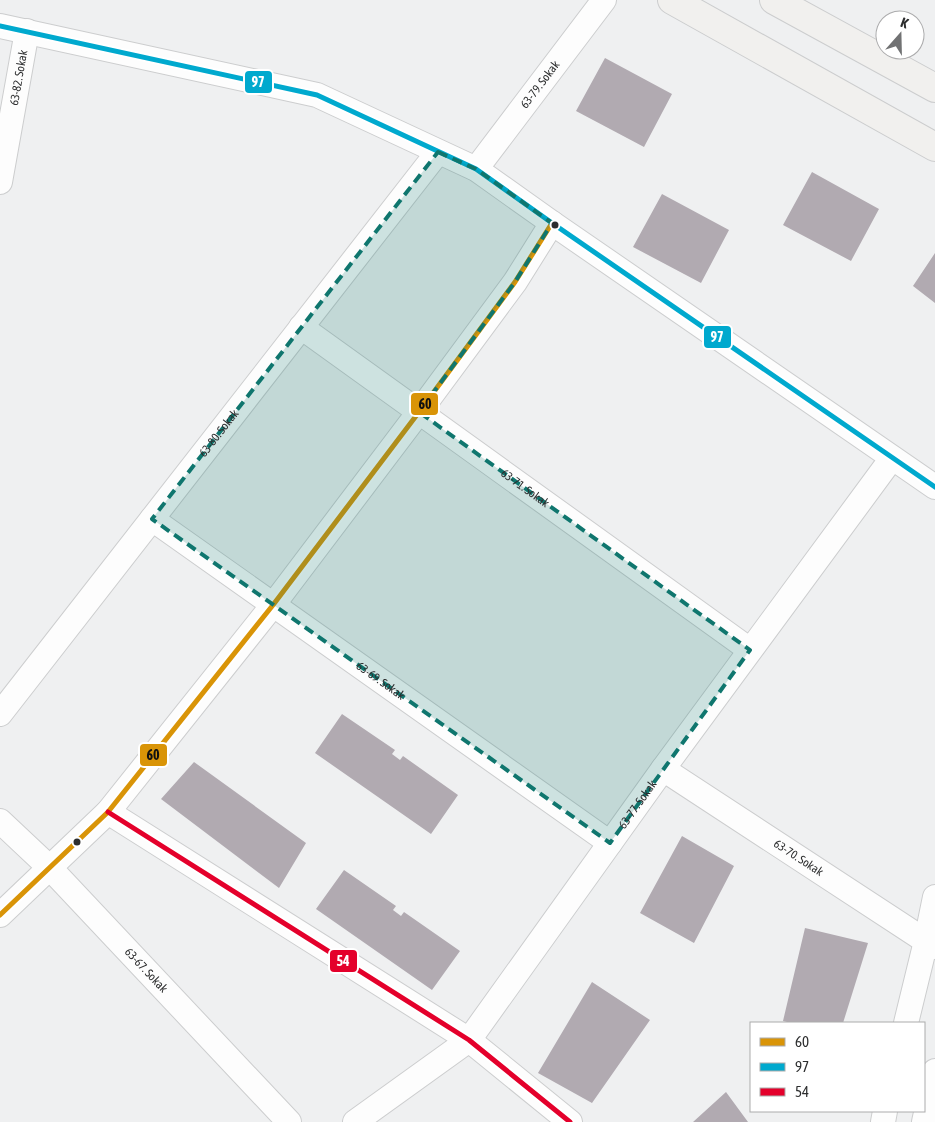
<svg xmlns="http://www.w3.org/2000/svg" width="935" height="1122" font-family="'Asap Condensed',sans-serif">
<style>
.building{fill:#b1aab1}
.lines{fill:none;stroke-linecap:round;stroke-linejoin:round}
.street-casing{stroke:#cccdce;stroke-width:26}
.secondary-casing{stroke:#cccdce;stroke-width:30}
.street{stroke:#fdfdfd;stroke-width:24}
.secondary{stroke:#f1f0ee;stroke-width:28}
.bus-1-casing{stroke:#fff;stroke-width:9}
.bus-2-casing{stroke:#fff;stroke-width:9}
.bus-3-casing{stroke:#fff;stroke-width:9}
.bus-1{stroke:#d99407;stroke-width:5}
.bus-2{stroke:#00a9ce;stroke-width:5}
.bus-3{stroke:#e4002b;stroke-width:5}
.marked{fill:#0f766e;fill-opacity:0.2;stroke:#0f766e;stroke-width:4;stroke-dasharray:10 6;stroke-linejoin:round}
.bus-dot{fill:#2d2e2f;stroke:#fff;stroke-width:2}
.labels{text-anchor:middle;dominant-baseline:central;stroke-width:5;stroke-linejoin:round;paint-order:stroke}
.street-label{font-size:12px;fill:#2d2e2f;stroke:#fff}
.line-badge{stroke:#fff;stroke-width:2}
.badge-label{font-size:14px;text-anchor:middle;font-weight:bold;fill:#fff}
.pale-badge-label{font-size:14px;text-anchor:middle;font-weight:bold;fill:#111}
</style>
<rect width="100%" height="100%" fill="#eff0f1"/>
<path class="building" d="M605,58L672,94L644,147L576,111Z
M812,172L879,209L851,261L783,225Z
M662,194L729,230L701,283L633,247Z
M935,253V303L913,286Z
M342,714L395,750L392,754L400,760L403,756L458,795L431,834L315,753Z
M194,762L306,843L279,888L161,799Z
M682,836L734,866L694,943L640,913Z
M344,870L396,906L393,910L401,916L404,912L460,951L432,990L316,909Z
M805,928L868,943L843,1023H791L783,1021Z
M592,982L650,1020L592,1103L538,1073Z
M726,1092L748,1122H693Z"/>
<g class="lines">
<defs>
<g id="street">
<path d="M0,26L317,95L476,169L552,223L935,487"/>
<path id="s1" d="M476,169L604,0"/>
<path id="s2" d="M0,182L27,31"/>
<path id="s3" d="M301,327L750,650"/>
<path id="s4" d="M152,519L610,843"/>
<path id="s5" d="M0,714L438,152"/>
<path id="s6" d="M663,769L935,947"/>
<path d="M108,812L469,1040L570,1122"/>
<path id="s7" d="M0,821L50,868L289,1122"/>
<path d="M0,915L108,812L273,605L419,412L515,282L552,223"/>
<path d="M906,1023L926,941L935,897"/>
<path id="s8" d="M355,1122L469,1040L663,769L892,458"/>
<path d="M883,1122L885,1111"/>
<path d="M924,1122L935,1071"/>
</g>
<path id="secondary" d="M672,0L935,147
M774,0L935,88"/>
</defs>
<use href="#street" class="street-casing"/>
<use href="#secondary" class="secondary-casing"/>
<use href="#street" class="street"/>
<use href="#secondary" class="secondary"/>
<defs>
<path id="bus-1" d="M0,915L108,812L273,605L419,412L515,282L552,223"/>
<path id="bus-2" d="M0,26L317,95L476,169L552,223L935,487"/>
<path id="bus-3" d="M108,812L469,1040L570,1122"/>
</defs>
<use href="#bus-1" class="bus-1-casing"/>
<use href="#bus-2" class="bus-2-casing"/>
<use href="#bus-3" class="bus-3-casing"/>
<use href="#bus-1" class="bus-1"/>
<use href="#bus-2" class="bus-2"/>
<use href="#bus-3" class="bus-3"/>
</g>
<path class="marked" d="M438,152L476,169L552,223L515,282L419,412L750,650L610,843L152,519Z"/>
<g class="bus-dot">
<circle cx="555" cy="225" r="4.5"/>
<circle cx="77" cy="842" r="4.5"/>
</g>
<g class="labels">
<g class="street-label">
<text stroke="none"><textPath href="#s2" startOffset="106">63-82. Sokak</textPath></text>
<text stroke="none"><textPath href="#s1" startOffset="106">63-79. Sokak</textPath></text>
<text stroke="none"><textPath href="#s5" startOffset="356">63-80. Sokak</textPath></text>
<text stroke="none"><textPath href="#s3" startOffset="276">63-71. Sokak</textPath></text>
<text stroke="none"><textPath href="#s4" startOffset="280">63-69. Sokak</textPath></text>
<text stroke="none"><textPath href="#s8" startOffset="430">63-77. Sokak</textPath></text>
<text stroke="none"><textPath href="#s6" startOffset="162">63-70. Sokak</textPath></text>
<text stroke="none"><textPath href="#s7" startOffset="209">63-67. Sokak</textPath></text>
</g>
</g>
<g class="line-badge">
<rect x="244" y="70" width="29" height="24" rx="5" fill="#00a9ce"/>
<rect x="703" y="325" width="29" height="24" rx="5" fill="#00a9ce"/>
<rect x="410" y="392" width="29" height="24" rx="5" fill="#d99407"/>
<rect x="139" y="743" width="29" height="24" rx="5" fill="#d99407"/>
<rect x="329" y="949" width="29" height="24" rx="5" fill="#e4002b"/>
</g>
<g class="badge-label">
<text x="258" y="87">97</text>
<text x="717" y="342">97</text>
<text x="343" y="966">54</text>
</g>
<g class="pale-badge-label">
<text x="425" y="409">60</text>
<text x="153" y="760">60</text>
</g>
<rect x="750" y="1022" width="175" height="90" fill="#ffffff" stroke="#ababac"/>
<rect x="760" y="1038" width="25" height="8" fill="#d99407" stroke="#ababac"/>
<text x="795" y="1047" font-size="15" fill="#2d2e2f">60</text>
<rect x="760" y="1063" width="25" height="8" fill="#00a9ce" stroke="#ababac"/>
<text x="795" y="1072" font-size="15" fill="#2d2e2f">97</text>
<rect x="760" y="1088" width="25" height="8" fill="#e4002b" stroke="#ababac"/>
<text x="795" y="1097" font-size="15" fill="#2d2e2f">54</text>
<g transform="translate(900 35) rotate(20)"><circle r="24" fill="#ffffff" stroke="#ababac"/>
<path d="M0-4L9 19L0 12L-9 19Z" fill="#717273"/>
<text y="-8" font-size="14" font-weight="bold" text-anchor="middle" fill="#2d2e2f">K</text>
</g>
</svg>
